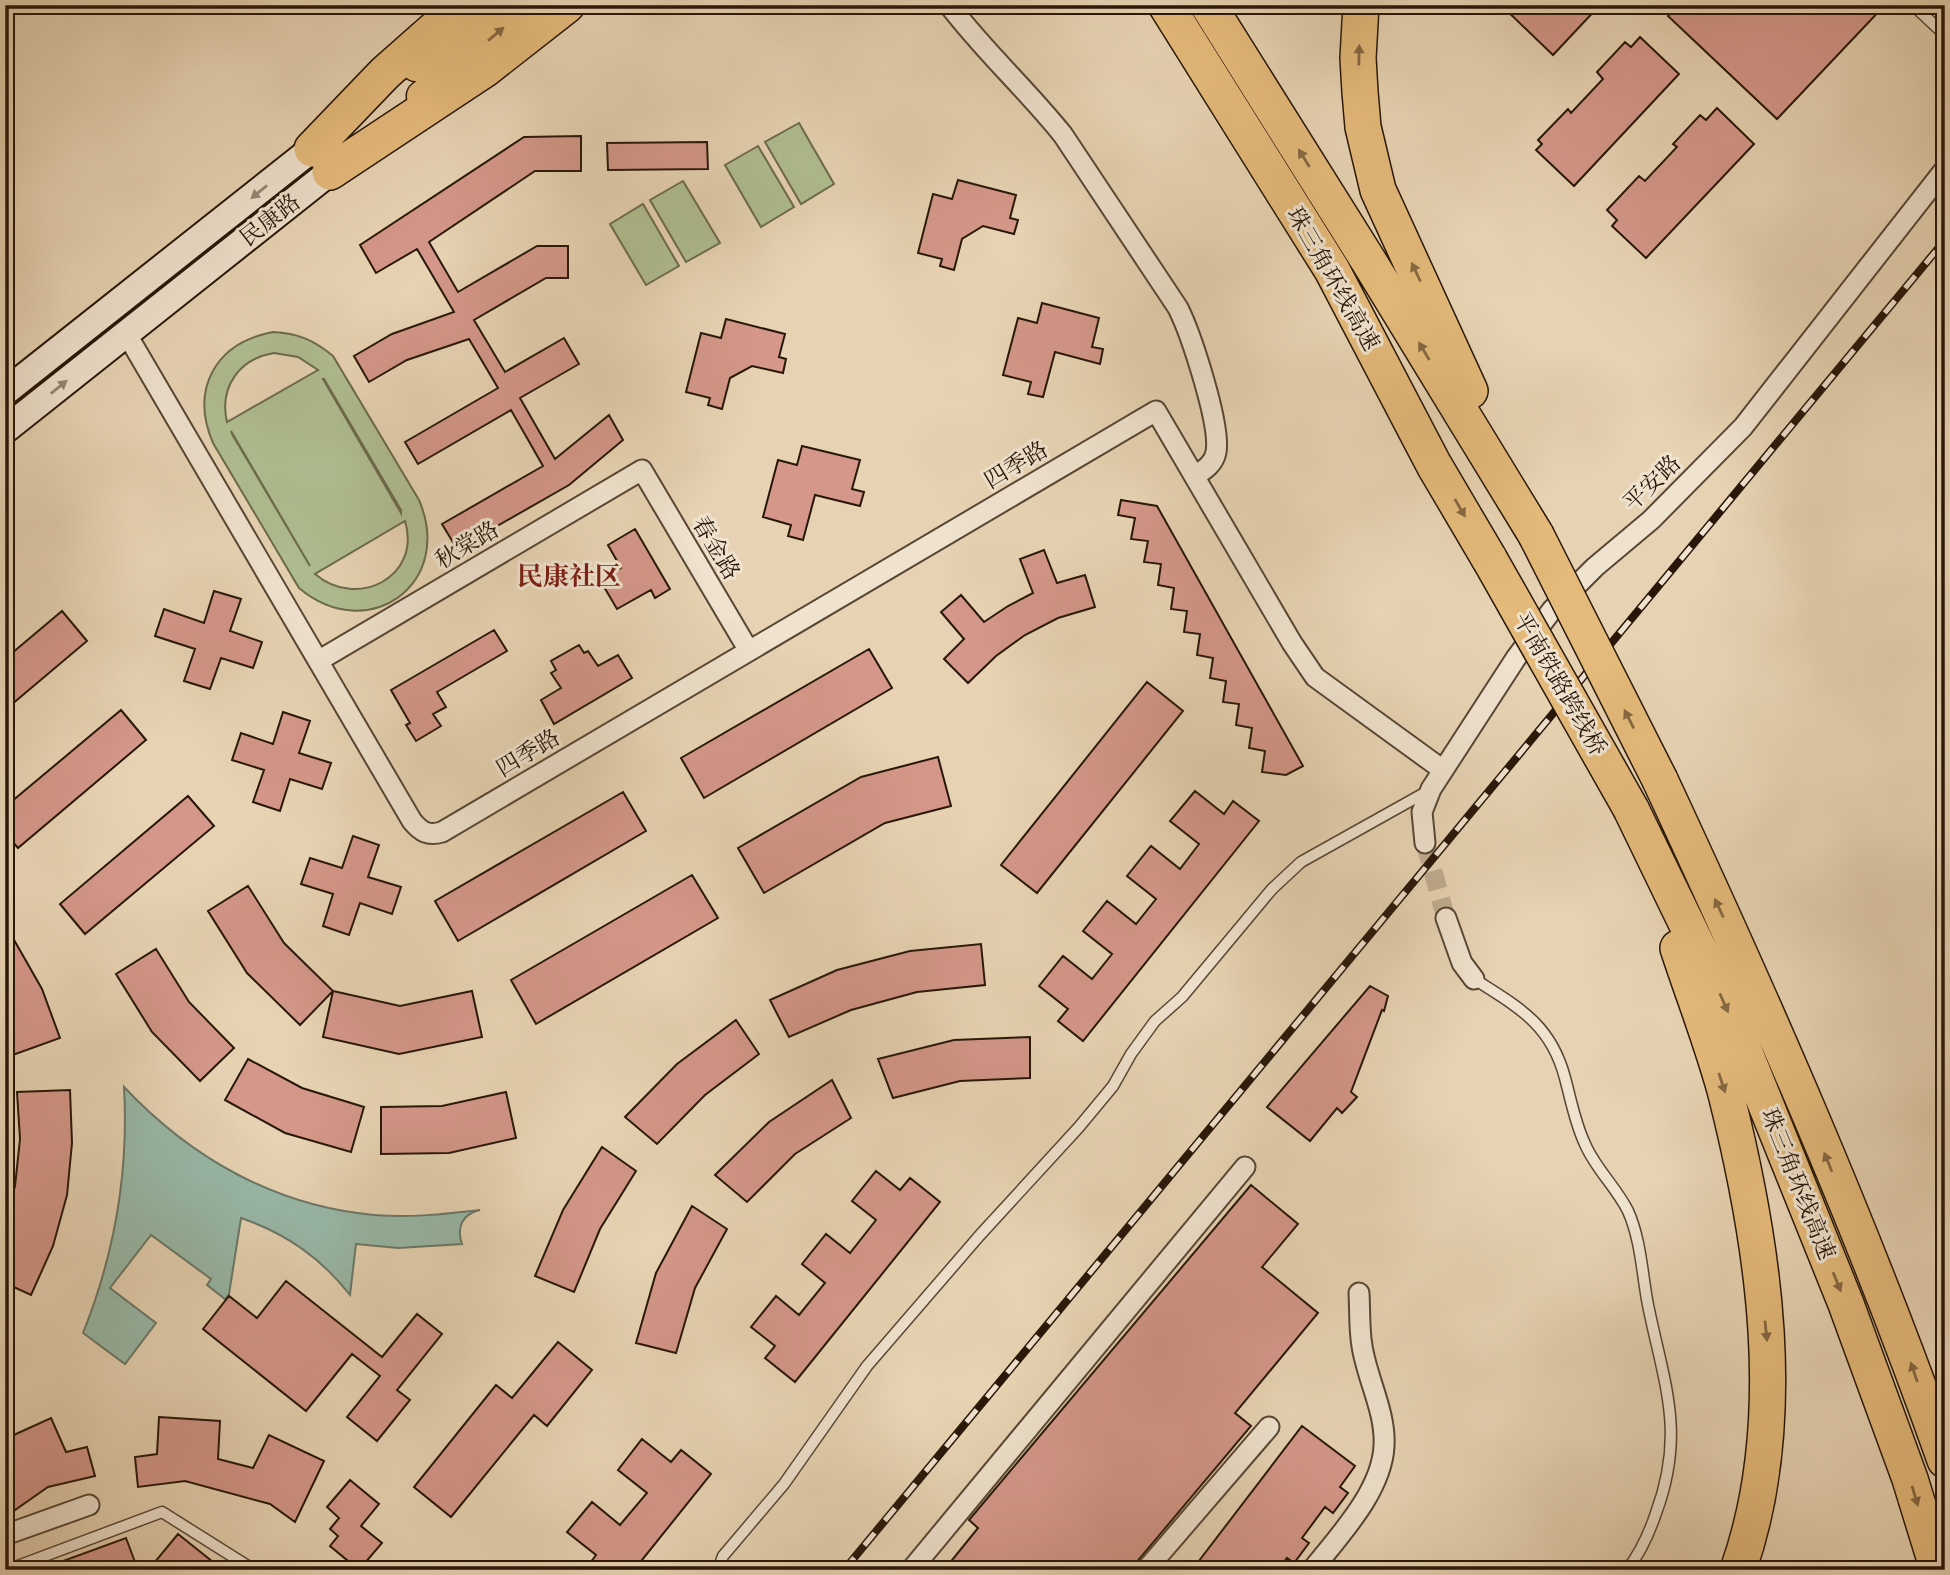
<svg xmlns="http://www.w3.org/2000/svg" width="1950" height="1575" font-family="'IM FELL French Canon','Noto Serif SC',serif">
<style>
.green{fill:#afbe91;stroke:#6c6a4d;stroke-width:2;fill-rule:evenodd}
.water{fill:#98b9a8;stroke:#6b7868;stroke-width:2}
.building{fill:#d49789;stroke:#281709;stroke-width:2}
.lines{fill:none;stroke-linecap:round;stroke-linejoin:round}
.street-tunnel{stroke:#c1ad91;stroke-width:19;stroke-dasharray:19 10;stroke-linecap:butt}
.lane-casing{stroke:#584634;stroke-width:13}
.street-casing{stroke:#584634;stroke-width:23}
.secondary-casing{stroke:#281709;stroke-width:30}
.primary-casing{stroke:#281709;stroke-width:33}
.highway-casing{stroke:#281709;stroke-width:38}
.lane{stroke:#efe2ce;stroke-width:10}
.street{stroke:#efe2ce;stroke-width:19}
.secondary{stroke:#efe2ce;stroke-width:26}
.primary{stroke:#e4ba7a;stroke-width:30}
.highway{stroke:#e4ba7a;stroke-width:35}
.rail-casing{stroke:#281709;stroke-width:8}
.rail{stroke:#efe2ce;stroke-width:5;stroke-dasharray:16;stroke-linecap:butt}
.highway-bridge-casing{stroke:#281709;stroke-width:38;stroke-linecap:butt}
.highway-bridge{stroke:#e4ba7a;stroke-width:35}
.oneway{fill:#866842}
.oneway2{fill:#958775}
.labels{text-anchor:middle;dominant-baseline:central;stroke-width:6;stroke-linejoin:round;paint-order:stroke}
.street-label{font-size:23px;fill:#281709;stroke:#efe2ce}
.quarter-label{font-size:26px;font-weight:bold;fill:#7a1f14;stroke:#efe2ce}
</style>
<rect width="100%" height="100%" fill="#e7d3b3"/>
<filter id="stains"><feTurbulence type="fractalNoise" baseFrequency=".00286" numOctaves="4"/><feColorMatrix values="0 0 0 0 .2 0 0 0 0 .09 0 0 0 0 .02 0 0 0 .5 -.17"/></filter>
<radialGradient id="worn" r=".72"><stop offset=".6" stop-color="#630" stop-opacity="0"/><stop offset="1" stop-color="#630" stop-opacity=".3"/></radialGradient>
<path class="green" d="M799,123L834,184L801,204L765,142Z
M758,146L794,207L761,227L725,165Z
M683,181L720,243L686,262L650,200Z
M643,204L679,266L646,285L610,224Z
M273,332C297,333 314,340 333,356L419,500C455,584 368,646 299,588L213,443C190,389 215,343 273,332ZM274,353L298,357L318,370L227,422C219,387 239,359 274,353ZM324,379L401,510V513L323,379ZM231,431L310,566L232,434ZM405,521C422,577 357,610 315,574Z"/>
<path class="water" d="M124,1087C191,1158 275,1206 374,1215C410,1218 445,1214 480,1210C463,1214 456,1226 462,1244L398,1248L356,1244L350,1295C321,1258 287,1234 241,1218L229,1294L225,1299L207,1285L211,1279L151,1235L110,1288L156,1323L125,1364L83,1333C115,1253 129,1173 124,1087Z"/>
<path class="building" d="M1501,5H1600L1553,55Z
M1679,5H1885L1777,119L1668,16Z
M1640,37L1679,74L1574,186L1536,150L1542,144L1538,140L1568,109L1571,113L1603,79L1597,72L1625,42L1631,47Z
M1717,108L1754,144L1646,258L1612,226L1617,220L1607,210L1639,176L1645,181L1677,147L1673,144L1700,115L1706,120Z
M581,136V171H535L429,242L458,292L537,246H568V278H546L474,320L505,372L564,338L579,364L520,398L555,459L609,415L623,440L569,485L457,549L442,524L543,466L511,410L418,464L405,442L498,388L469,339L407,360L369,382L354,356L392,334L454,312L417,249L376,273L360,245L524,137Z
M707,142L708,169L608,170L607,143Z
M958,180L1016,195L1010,218L1018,220L1014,234L983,226L962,239L954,270L940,266L942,259L918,253L933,194L952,199Z
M1042,303L1099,318L1092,347L1103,349L1100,364L1055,352L1043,397L1028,394L1031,382L1003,375L1018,318L1037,323Z
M726,319L785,334L779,357L786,359L783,373L752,366L730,378L722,409L708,405L710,398L686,392L701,333L721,338Z
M802,446L860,460L852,489L864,492L860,506L815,495L803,540L788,536L791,525L763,517L778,460L797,465Z
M1121,500L1157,506L1303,766L1286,775L1262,772L1265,751L1249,748L1252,728L1236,725L1239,704L1223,702L1226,681L1210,678L1213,658L1197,655L1200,634L1184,632L1187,611L1171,609L1174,588L1158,585L1161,564L1144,562L1148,541L1131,539L1135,518L1118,515Z
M635,529L670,589L655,598L651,590L617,609L600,580L621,568L608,545Z
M1044,550L1057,583L1085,575L1095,607L1058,618L1025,635L996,656L968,683L944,659L964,639L941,612L961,595L984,622L1008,606L1033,593L1020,559Z
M214,591L241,599L230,631L262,642L253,668L221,658L210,689L184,681L195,649L155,636L164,609L204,623Z
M62,611L87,641L5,710V659Z
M494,630L507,651L437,692L446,707L433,714L441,726L416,741L406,725L410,723L391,690Z
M579,645L584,653L588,651L598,666L618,655L632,678L554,724L541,700L561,688L551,673L556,670L551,661Z
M869,649L892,688L704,798L681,758Z
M1147,682L1183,711L1037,893L1001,865Z
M121,710L146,740L18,848L5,833V807Z
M283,712L310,721L299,753L331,763L322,789L290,779L280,811L253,802L264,770L232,760L241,733L273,744Z
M938,757L951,806L885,823L764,893L738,848L861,777Z
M1195,791L1224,814L1233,801L1259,821L1083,1041L1058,1021L1068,1009L1039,986L1063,956L1092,979L1112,954L1083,931L1107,901L1136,924L1156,899L1127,876L1151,846L1180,869L1199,844L1170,821Z
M623,792L646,831L458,941L435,901Z
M188,796L214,826L85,934L60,904Z
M353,836L379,845L368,877L401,887L392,914L360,903L349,935L323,926L333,894L301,884L310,858L342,868Z
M692,875L718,918L536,1024L511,980Z
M248,886L284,943L333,991L300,1025L247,973L208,911Z
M5,924L42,989L60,1038L10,1056L5,1043Z
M981,944L985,985L917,992L851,1010L789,1037L770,1000L837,970L910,951Z
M156,949L189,1002L234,1048L200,1081L152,1032L116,974Z
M1370,986L1388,996L1384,1011L1382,1010L1351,1092L1357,1097L1342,1113L1337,1108L1310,1141L1267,1107Z
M333,991L400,1006L472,991L482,1037L399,1054L323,1037Z
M736,1020L759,1054L705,1095L657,1144L625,1117L677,1064Z
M1030,1037V1078L960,1081L893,1098L878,1059L954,1040Z
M248,1059L302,1088L364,1107L351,1152L285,1133L225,1100Z
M832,1080L851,1118L795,1154L747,1202L715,1175L769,1122Z
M70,1090L72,1143L67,1195L53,1246L31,1295L5,1283V1221L15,1186L20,1139L17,1092Z
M506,1092L516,1138L449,1153L381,1154V1107L442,1106Z
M602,1147L636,1171L600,1229L574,1292L535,1276L563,1210Z
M876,1171L900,1190L910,1178L940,1202L795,1382L765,1358L775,1346L751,1327L776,1296L799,1315L825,1283L802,1264L826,1234L850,1253L876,1220L852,1201Z
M1251,1185L1298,1224L1262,1267L1318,1313L1235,1413L1251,1426L1130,1570H944L978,1528L969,1520Z
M692,1206L727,1229L695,1288L676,1353L636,1343L656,1273Z
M286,1281L382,1357L417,1314L442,1334L397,1390L410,1400L377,1441L347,1417L380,1376L352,1354L306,1411L203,1329L229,1296L257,1318Z
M558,1342L592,1370L547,1426L534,1415L451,1517L414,1487L496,1385L512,1398Z
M159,1417L220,1421L218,1459L253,1468L269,1435L324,1461L295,1522L270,1504L185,1481L138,1487L135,1457L157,1454Z
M51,1418L66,1452L87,1447L95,1476L48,1487L5,1517V1439Z
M1302,1426L1355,1466L1340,1487L1348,1493L1333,1513L1325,1507L1302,1538L1309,1543L1294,1563L1287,1558L1278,1570H1192Z
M642,1439L671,1462L681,1450L711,1474L634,1570H585L596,1555L567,1532L592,1502L620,1525L647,1493L618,1470Z
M350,1480L379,1504L361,1526L382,1543L359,1570L330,1546L338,1536L330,1529L339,1518L327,1507Z
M178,1534L223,1570H163L154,1563Z
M126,1538L138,1570H44V1568Z"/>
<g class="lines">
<path class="street-tunnel" d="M1425,843L1446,918"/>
<defs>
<path id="lane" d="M1913,5L1945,35
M1474,979C1518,1007 1551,1024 1565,1078C1571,1100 1575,1123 1585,1144C1595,1168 1616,1187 1628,1211C1641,1240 1642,1274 1648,1305C1664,1384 1686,1432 1656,1513C1649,1534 1641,1552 1627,1570
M7,1570L162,1512L254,1570
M718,1570L723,1556L784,1484L867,1366L980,1235L1079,1127L1113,1086L1131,1054L1155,1021L1182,997L1272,889L1301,862L1428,791"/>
<path id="street" d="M949,5C984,51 1027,90 1063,135L1178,308C1191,334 1221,425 1216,452C1214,464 1204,470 1195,476
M126,333L412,821C421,832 428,836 442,832L1156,411L1292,643L1315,677L1443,770
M318,661L642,470L749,651
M1425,843L1422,812L1431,789L1516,658L1552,610L1595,567L1651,520L1743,427L1945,169
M1446,918L1462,963L1474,979
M5,1535L89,1505
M911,1570L1245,1167
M1146,1570L1269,1427
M1312,1570C1339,1536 1382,1491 1384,1446C1386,1412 1367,1379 1362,1346C1359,1329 1360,1310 1359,1293"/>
<path id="secondary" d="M5,392L312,149
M5,430L330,172"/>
<path id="primary" d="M416,66L492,5
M422,96L530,5"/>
<path id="highway" d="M1166,5L1332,270L1434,465L1490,560
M1208,5L1368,260L1536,535
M1361,5L1358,58L1360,92L1363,127L1378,190L1470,391
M312,149L385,73L462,5
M330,172L484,70L567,5
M1660,780C1764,1003 1863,1228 1945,1460
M1631,809L1725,1003L1846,1304L1910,1479L1938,1570
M1678,948C1694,997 1713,1045 1726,1094C1764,1245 1791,1420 1738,1570"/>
</defs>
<use href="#lane" class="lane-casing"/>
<use href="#street" class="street-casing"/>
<use href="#secondary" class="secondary-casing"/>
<use href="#primary" class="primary-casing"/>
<use href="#highway" class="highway-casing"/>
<use href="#lane" class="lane"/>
<use href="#street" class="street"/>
<use href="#secondary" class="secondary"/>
<use href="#primary" class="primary"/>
<use href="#highway" class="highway"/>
<defs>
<path id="rail" d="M844,1570L1945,240"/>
</defs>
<use href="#rail" class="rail-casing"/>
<use href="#rail" class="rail"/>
<defs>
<path id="highway-bridge" d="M1536,535L1660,780
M1490,560L1631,809"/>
</defs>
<use href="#highway-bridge" class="highway-bridge-casing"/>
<use href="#highway-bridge" class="highway-bridge"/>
</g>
<defs><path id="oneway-solid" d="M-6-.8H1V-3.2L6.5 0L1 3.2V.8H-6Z" transform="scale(1.75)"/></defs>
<g class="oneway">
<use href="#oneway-solid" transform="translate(496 34) rotate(-40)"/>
<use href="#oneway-solid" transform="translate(1359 55) rotate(-89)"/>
<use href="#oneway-solid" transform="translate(1304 158) rotate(-122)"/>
<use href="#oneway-solid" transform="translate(1416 272) rotate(-115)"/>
<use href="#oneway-solid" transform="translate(1424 351) rotate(-121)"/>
<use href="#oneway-solid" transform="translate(1460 508) rotate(60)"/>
<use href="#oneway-solid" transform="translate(1629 719) rotate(-117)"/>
<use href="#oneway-solid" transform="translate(1719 908) rotate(-115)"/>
<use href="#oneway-solid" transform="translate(1724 1003) rotate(66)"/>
<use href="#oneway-solid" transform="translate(1722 1083) rotate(72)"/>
<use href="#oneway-solid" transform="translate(1828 1162) rotate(-112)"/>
<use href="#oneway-solid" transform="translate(1837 1282) rotate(68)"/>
<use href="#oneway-solid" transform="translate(1766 1331) rotate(84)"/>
<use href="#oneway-solid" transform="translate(1914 1372) rotate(-109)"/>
<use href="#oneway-solid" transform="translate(1915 1496) rotate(73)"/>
</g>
<g class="oneway2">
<use href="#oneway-solid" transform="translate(259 192) rotate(141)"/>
<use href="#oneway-solid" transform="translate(59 387) rotate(-39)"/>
</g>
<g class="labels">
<g class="street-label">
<text transform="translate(270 220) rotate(-38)">民康路</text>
<text transform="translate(1333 279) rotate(60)">珠三角环线高速</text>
<text transform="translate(1016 465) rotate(-31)">四季路</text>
<text transform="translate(1652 483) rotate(-44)">平安路</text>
<text transform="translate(467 545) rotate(-31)">秋棠路</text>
<text transform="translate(716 548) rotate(59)">春金路</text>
<text transform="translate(1560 684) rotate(60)">平南铁路跨线桥</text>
<text transform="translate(528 753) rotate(-31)">四季路</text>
<text transform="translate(1798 1184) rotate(68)">珠三角环线高速</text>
</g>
<g class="quarter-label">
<text x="569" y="576">民康社区</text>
</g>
</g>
<rect width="1950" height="1575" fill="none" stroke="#e7d3b3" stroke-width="28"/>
<rect x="7" y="7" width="1936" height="1561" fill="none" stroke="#281709" stroke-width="3.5"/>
<rect x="14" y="14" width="1922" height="1547" fill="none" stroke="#281709" stroke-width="2"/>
<rect width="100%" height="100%" filter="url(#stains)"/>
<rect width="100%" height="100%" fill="url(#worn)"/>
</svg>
